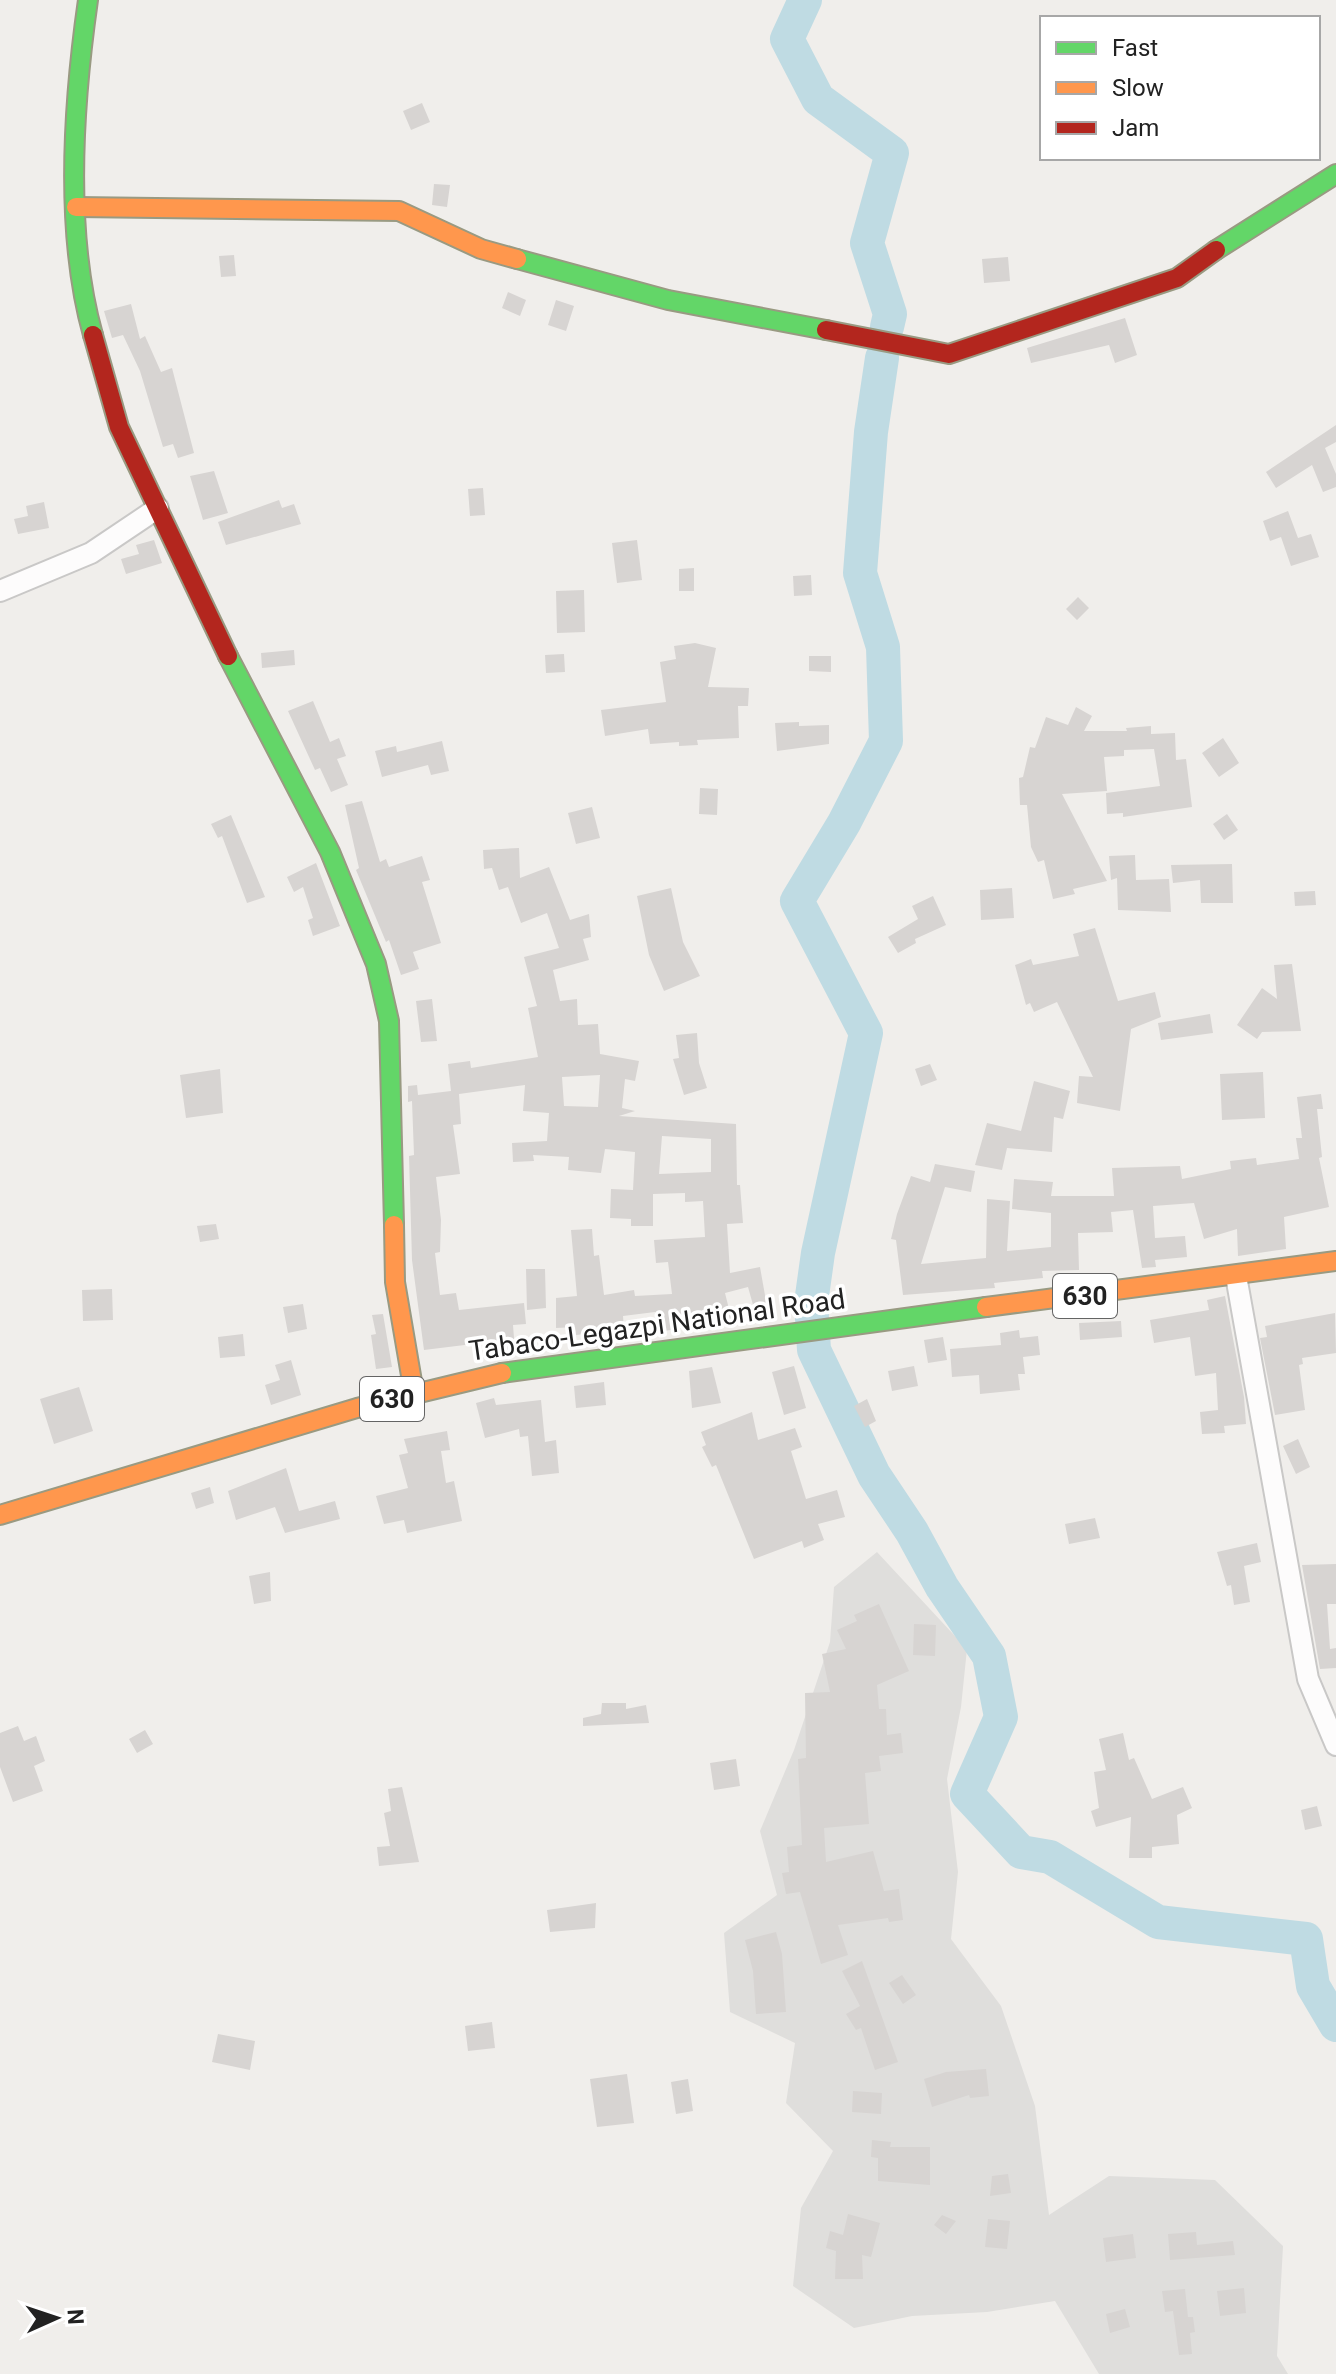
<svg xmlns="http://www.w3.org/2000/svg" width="1336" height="2374" font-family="Roboto,sans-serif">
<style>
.residential{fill:#dfdedc}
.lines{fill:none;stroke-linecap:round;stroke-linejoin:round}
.river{stroke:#bfdbe3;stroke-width:34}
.building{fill:#d7d4d2;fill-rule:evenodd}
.street-casing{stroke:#c9c8c7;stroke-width:24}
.fast-casing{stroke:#999a82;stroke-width:22}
.slow-casing{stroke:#999a82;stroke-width:22}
.jam-casing{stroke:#999a82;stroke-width:22}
.street{stroke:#fdfcfc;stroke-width:20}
.fast{stroke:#63d668;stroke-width:18}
.slow{stroke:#ff974d;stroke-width:18}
.jam{stroke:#b3261e;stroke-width:18}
.labels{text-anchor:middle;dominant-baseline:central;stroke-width:7;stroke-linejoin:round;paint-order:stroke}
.shield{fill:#fff;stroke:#646464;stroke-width:2}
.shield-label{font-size:26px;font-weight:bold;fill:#222}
.street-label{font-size:28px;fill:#222;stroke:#fff}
</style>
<rect width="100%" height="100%" fill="#f0eeeb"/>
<path class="residential" d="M877,1552L967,1649L961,1707L947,1779L958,1872L951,1939L1001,2006L1035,2106L1049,2215L1109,2176L1215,2180L1283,2246L1277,2356L1288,2374H1099L1055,2301L987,2312L912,2316L854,2328L793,2286L801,2208L833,2151L786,2103L795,2043L730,2012L724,1933L777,1895L760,1831L794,1750L830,1642L834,1587Z"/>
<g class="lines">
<path class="river" d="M805,0L787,39L818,99L892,153L867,243L890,314L887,327
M882,358L871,432L860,573L883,647L886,741L844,823L797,901L866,1033L818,1253L811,1303L814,1350L874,1475L912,1532L942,1587L989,1656L1001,1717L967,1794L1021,1852L1050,1857L1158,1922L1306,1939L1313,1986L1336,2025"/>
</g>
<path class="building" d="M422,103L430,122L411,130L403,111Z
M434,184L450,185L447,207L432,205Z
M234,255L236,276L221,277L219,256Z
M1008,257L1010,281L984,283L982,259Z
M508,292L526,300L520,316L502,308Z
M556,300L574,306L566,331L548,325Z
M131,304L140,339L145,336L161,372L172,368L194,453L178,458L173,444L163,447L140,371L123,335L112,338L104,311Z
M1125,318L1137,355L1115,363L1109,345L1031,363L1027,348Z
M1336,425V442L1325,448L1336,474V487L1323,492L1312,465L1276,488L1266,472Z
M214,471L228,513L203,520L190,476Z
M483,488L485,515L470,516L468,489Z
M279,500L282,508L294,504L301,524L226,545L218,522Z
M44,502L49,528L18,534L14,519L28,516L26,506Z
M1288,511L1298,538L1311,534L1319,557L1291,566L1281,537L1270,541L1263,521Z
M154,540L162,563L126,574L121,559L139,554L136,545Z
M637,540L642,580L617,583L612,543Z
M694,568V591H679V569Z
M811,575L812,595L794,596L793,576Z
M584,590L585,632L557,633L556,591Z
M1078,597L1089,608L1077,620L1066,609Z
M695,643L716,648L708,687L749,688L748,706H738L739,738L697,740L698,745L679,746V742L650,744L648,729L605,736L601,710L666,702L660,662L676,659L674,646Z
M294,650L295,665L262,668L261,653Z
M564,654L565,672L546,673L545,655Z
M809,656H831V672L809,671Z
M313,701L330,742L339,738L346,756L337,759L348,785L331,792L320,768L315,770L288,711Z
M1076,707L1092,716L1084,731H1127L1126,728L1151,726V734L1175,733L1176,760L1186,759L1192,807L1123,817V813L1107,814L1106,793L1160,786L1154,749L1124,750V756L1104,757L1107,791L1062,794L1107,881L1073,889L1075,894L1053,899L1044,860L1038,862L1031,847L1027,805H1020L1019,778L1023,777L1030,747L1035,748L1046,717L1068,725Z
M799,722V726L829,725V744L777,751L775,723Z
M1223,738L1239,763L1219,777L1202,753Z
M442,741L449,771L431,775L428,765L382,777L375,751L396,746L397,752Z
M700,788L718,789L717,815L699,814Z
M362,801L380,862L386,859L389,867L422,856L430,880L422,882L441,943L413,952L419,969L401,975L389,940L386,942L356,870L359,868L345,805Z
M592,807L600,838L576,844L568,813Z
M1227,814L1238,830L1224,840L1213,824Z
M231,815L265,897L247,903L222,836L218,838L211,824Z
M519,848L520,878L549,867L570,920L589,914L591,937L583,939L589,960L553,970L560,1001L577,999L578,1025L598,1024L600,1054L639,1061L635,1081L625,1079L622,1108L635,1111L619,1116L736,1124L737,1185H740L743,1223L727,1224L730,1273L760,1267L769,1318L757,1319L748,1287L725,1293L732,1321L657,1332L655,1312L623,1316L624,1330L576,1335L575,1327L556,1328V1298L577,1296L571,1230L592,1229L594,1256L599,1255L604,1295L634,1290L635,1296L672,1294L668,1262L656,1263L654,1240L705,1237L703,1201L685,1202V1193L653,1194V1226H631V1219L610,1218L611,1189L633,1190L635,1152L605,1149L601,1173L568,1170L569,1157L533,1155L534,1161L513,1162L512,1143L547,1141L549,1113L523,1111L525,1085L459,1094L461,1124L453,1125L460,1174L436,1177L441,1220L440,1252L435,1253L440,1295L456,1293L459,1310L524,1303L526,1324L513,1325L515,1351L498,1355L497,1341L424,1350L412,1260L409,1156L414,1155L412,1101L408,1102V1086L417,1085L418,1095L451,1091L448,1064L470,1061L471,1068L538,1057L528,1008L537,1006L524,957L559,948L547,913L521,923L508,887L499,890L492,868L484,869L483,850ZM600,1075L598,1107L564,1106L562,1077ZM662,1136L711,1139V1172L659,1174Z
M1135,855L1136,880L1169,879L1171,912L1118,910L1117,878L1111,880L1109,856Z
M316,863L340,926L313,936L308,920L313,918L303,887L294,892L287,877Z
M1232,864L1233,903H1201L1200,880L1173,883L1171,865Z
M671,888L683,942L700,976L664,991L649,955L637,896Z
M1012,888L1014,918L981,920L980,890Z
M1315,891L1316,905L1295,906L1294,892Z
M933,896L946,925L915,939L916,943L898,953L888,937L918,919L912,906Z
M1095,928L1118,1001L1155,992L1161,1017L1131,1029L1120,1111L1077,1103L1079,1076L1093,1077L1057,1002L1034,1012L1030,1003L1026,1005L1015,965L1031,959L1033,965L1079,956L1073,934Z
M1292,964L1301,1031L1262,1032L1257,1039L1237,1025L1262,988L1277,999L1274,965Z
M432,999L437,1041L421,1042L416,1001Z
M1210,1014L1213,1033L1161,1040L1158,1023Z
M697,1033L699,1063L707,1088L684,1095L673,1059L679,1058L676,1035Z
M930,1064L937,1080L921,1086L915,1069Z
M220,1069L223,1113L186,1118L180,1075Z
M1263,1072L1265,1118L1222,1120L1220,1074Z
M1034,1081L1070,1091L1063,1119L1054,1117L1052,1152L1007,1148L1002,1170L975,1165L987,1123L1021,1131Z
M1321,1094L1323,1109H1317L1322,1157L1319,1158L1329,1207L1284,1217L1286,1249L1238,1256L1237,1229L1204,1239L1194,1203L1153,1206L1155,1238L1185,1236L1187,1257L1155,1260L1156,1267L1142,1268L1133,1210L1111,1212L1113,1232L1078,1233L1079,1270L1042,1271L1043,1278L994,1283L995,1288L903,1295L896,1240L891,1239L897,1214L911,1176L930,1182L935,1164L975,1171L971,1192L945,1187L921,1264L986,1258L987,1199L1010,1201L1007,1251L1051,1247V1213L1012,1209L1014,1179L1053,1182L1051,1196H1114L1112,1168L1180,1166L1182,1179L1231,1169L1230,1161L1256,1158L1257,1165L1299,1159L1296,1138H1302L1297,1097Z
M216,1224L219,1239L200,1242L197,1226Z
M526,1269H545L546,1308L527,1310Z
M112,1289L113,1320L83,1321L82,1290Z
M1225,1296L1244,1397L1246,1424L1224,1426L1225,1433L1202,1434L1200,1412L1218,1410L1216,1373L1195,1376L1190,1337L1154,1343L1150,1320L1209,1310L1207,1300Z
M303,1304L307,1329L288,1333L283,1307Z
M1335,1313L1336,1353L1302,1358L1303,1364L1299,1365L1305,1410L1275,1415L1260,1338L1267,1337L1265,1326Z
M383,1314L392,1367L376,1369L371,1335L376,1334L372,1315Z
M1121,1321L1122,1337L1080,1340L1079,1323Z
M1019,1330L1020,1338L1038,1336L1040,1355L1023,1357L1025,1374H1018L1020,1390L980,1394L979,1375L952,1377L950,1349L1001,1345L1000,1333Z
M243,1334L245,1356L220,1358L218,1337Z
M943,1337L947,1360L928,1363L924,1340Z
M291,1360L301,1395L271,1405L265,1385L280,1380L275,1365Z
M794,1366L806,1408L784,1415L772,1372Z
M914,1366L918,1386L892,1391L888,1371Z
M712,1367L721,1403L692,1408L689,1371Z
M604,1382L606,1405L576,1408L574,1386Z
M79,1387L93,1431L54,1444L40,1399Z
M494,1398L496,1405L541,1400L545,1442L556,1440L559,1473L532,1476L528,1436L520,1437L519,1429L485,1438L476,1403Z
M867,1399L876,1421L865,1427L854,1406Z
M752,1412L758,1440L795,1428L802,1447L791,1451L806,1499L837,1490L845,1517L818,1524L824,1540L804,1548L802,1541L754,1559L716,1465L712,1467L702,1447L706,1445L701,1432Z
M447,1431L450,1450L441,1451L446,1483L454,1481L462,1521L407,1533L404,1520L384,1524L376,1496L408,1488L399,1455L408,1453L404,1439Z
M1298,1439L1310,1467L1296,1474L1283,1446Z
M286,1468L299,1511L335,1501L340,1519L285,1533L275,1507L236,1520L228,1491Z
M210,1487L214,1503L196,1509L191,1493Z
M1095,1518L1100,1538L1069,1544L1065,1524Z
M1257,1543L1261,1562L1244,1566L1250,1602L1234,1605L1231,1585L1227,1586L1217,1552Z
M1336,1564V1604H1327L1330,1649L1336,1648V1668L1320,1669L1302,1565Z
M270,1572L271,1601L254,1604L249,1576Z
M879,1604L909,1671L877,1685L879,1709H886L887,1735L901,1733L903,1753L879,1756L881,1771L865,1773L869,1824L824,1828L826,1862L873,1851L884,1891L899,1889L903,1920L889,1922L888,1918L838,1925L848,1955L821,1964L800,1892L786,1894L782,1873L789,1872L787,1847L802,1845L798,1759L806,1758L805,1693L830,1692L822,1654L846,1649L837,1630L857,1621L854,1615Z
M914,1624L936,1625L935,1656L913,1655Z
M602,1703H626V1709L646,1705L649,1723L583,1726V1718L601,1714Z
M18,1726L24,1741L36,1736L45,1761L34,1766L43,1791L13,1802L0,1767V1733Z
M145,1730L153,1744L137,1753L129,1739Z
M1123,1733L1129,1760L1134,1758L1152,1799L1183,1787L1192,1808L1177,1815L1179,1844L1152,1847V1858H1129L1131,1817L1096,1827L1091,1811L1099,1808L1094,1772L1106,1770L1099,1739Z
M736,1759L740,1786L714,1790L710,1763Z
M402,1787L419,1862L379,1866L377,1847L390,1846L384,1813L391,1811L388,1789Z
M1317,1806L1322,1826L1305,1830L1301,1810Z
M596,1903L595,1928L550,1932L547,1910Z
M776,1932L782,1954L786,2012L756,2014L753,1971L745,1940Z
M862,1961L898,2062L875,2070L861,2028L856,2030L846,2014L860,2006L842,1971Z
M902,1975L916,1995L903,2004L889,1983Z
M492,2022L495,2048L468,2051L465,2026Z
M218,2034L255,2041L250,2070L212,2062Z
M986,2069L989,2096L970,2098L969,2095L932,2107L924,2079L946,2072Z
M627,2074L634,2123L597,2127L590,2079Z
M688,2079L693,2111L676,2114L671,2082Z
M853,2091L882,2093L881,2114L852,2112Z
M872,2140L891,2142L890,2147H930V2185L878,2181V2158L871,2157Z
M1008,2174L1011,2193L990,2196L992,2176Z
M848,2214L880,2223L871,2257L862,2255L863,2279H835L836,2251L826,2248L830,2231L843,2235Z
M942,2215L956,2221L946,2234L934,2225Z
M988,2219L1010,2221L1007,2249L985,2247Z
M1196,2232L1197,2245L1233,2241L1235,2255L1170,2260L1168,2234Z
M1133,2234L1136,2258L1106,2262L1103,2238Z
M1244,2288L1246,2313L1220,2316L1217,2291Z
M1185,2289L1188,2317H1193L1195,2332L1190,2333L1192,2354L1179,2355L1173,2311L1165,2312L1162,2291Z
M1125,2309L1130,2327L1110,2333L1106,2314Z"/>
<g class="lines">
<defs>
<path id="street" d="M0,591L91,553L158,508
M1236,1276L1308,1679L1336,1745"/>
<path id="fast" d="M88,0C73,105 64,232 93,335
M1216,250L1336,174
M517,259L668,300L826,330
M228,656L330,852L376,964L389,1021L394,1225
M502,1373L986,1307"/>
<path id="slow" d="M76,207L399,211L481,249L517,259
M394,1225L395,1282L414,1393
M986,1307L1336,1261
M0,1515L357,1408L502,1373"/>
<path id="jam" d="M826,330L949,354L1177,278L1216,250
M93,335L119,427L228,656"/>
</defs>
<use href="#street" class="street-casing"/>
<use href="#fast" class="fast-casing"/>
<use href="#slow" class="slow-casing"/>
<use href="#jam" class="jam-casing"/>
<use href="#street" class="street"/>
<use href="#fast" class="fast"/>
<use href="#slow" class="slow"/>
<use href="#jam" class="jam"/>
</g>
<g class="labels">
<g class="shield">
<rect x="1053" y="1274" width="64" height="44" rx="6"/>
<rect x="360" y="1377" width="64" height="44" rx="6"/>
</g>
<g class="shield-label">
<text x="1085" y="1296">630</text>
<text x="392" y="1399">630</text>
</g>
<g class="street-label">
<text transform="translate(657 1325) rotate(-8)">Tabaco-Legazpi National Road</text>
</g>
</g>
<rect x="1040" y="16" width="280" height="144" fill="#ffffff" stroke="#a7a7a7" stroke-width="2"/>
<rect x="1056" y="42" width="40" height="12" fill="#63d668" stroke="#a7a7a7" stroke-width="2"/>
<text x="1112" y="56" font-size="24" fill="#222222">Fast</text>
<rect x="1056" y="82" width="40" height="12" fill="#ff974d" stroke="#a7a7a7" stroke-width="2"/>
<text x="1112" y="96" font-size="24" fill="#222222">Slow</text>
<rect x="1056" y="122" width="40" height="12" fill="#b3261e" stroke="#a7a7a7" stroke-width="2"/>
<text x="1112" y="136" font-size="24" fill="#222222">Jam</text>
<g transform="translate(56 2318) rotate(87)" stroke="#ffffff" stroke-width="6" paint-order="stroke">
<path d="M0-6L14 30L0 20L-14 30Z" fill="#222222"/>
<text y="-12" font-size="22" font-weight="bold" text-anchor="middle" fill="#222222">N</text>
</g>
</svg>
